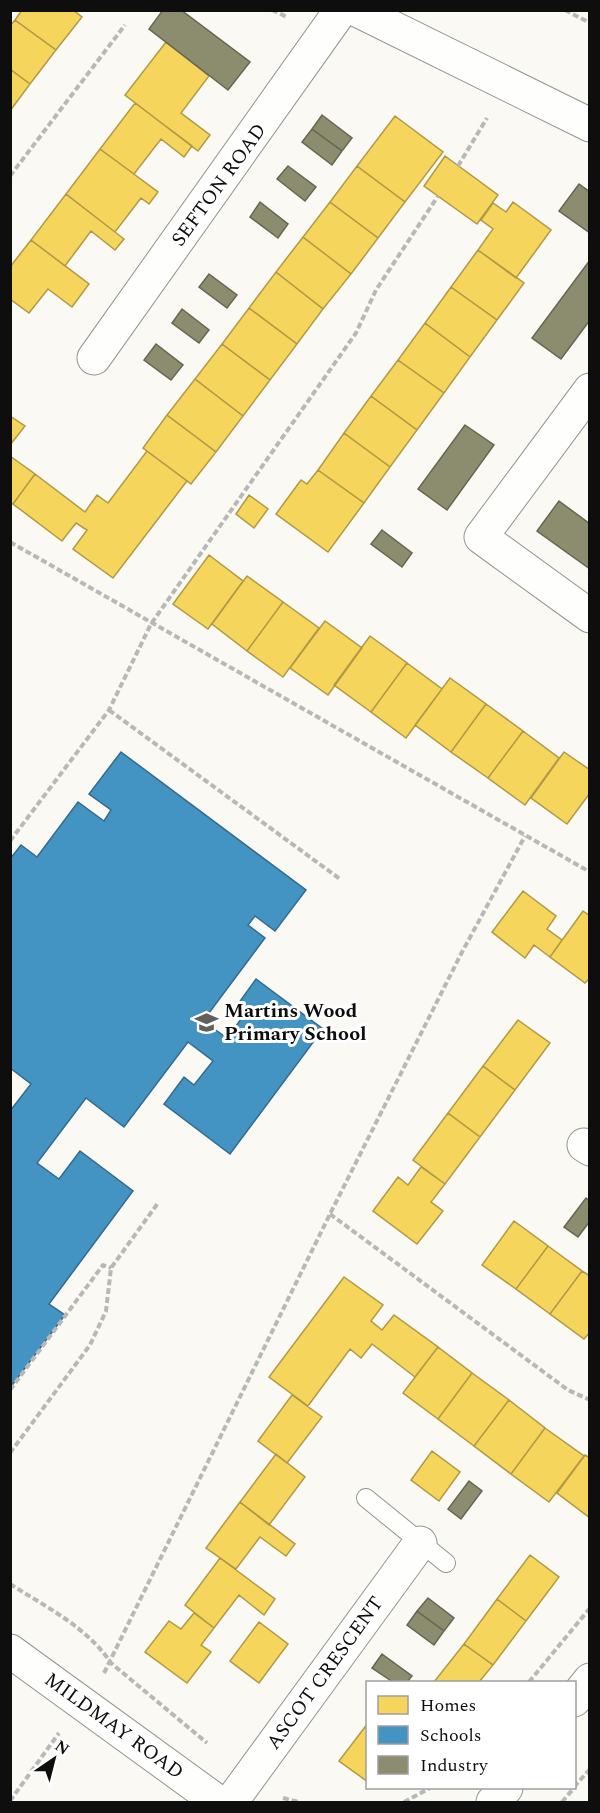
<svg xmlns="http://www.w3.org/2000/svg" width="600" height="1813" font-family="Spectral,serif">
<style>
.homes{fill:#f6d55c;stroke:#b09945;stroke-width:1.5}
.schools{fill:#4393c3;stroke:#336b8d;stroke-width:1.5}
.industry{fill:#8c8c6e;stroke:#666651;stroke-width:1.5}
.lines{fill:none;stroke-linecap:round;stroke-linejoin:round}
.service-casing{stroke:#949492;stroke-width:20}
.minor-casing{stroke:#949492;stroke-width:35}
.path{stroke:#b8b8b7;stroke-width:4;stroke-dasharray:6 3;stroke-linecap:butt}
.service{stroke:#fefefd;stroke-width:18}
.minor{stroke:#fefefd;stroke-width:33}
.labels{text-anchor:middle;dominant-baseline:central;stroke-width:6;stroke-linejoin:round;paint-order:stroke}
.street-label{font-size:20px;fill:#0e0e0e;stroke:#fff}
.poi-label{font-size:20px;font-weight:bold;fill:#0e0e0e;stroke:#fff;text-anchor:start}
</style>
<rect width="100%" height="100%" fill="#faf9f4"/>
<path class="homes" d="M22,10H73L82,17L56,50L15,20Z
M15,20L56,50L30,84L10,69V26Z
M166,42L209,76L181,113L210,135L198,151L125,95Z
M10,69L30,84L10,111Z
M135,103L192,146L184,157L161,139L134,174L100,149Z
M395,116L443,152L405,202L357,166Z
M100,149L158,192L149,204L141,198L115,232L66,194Z
M445,156L498,195L477,224L424,186Z
M357,166L405,202L378,238L330,202Z
M66,194L124,239L115,250L91,231L65,266L31,240Z
M330,202L378,238L351,274L303,237Z
M513,202L551,230L516,278L478,250L493,229L481,220L493,203L506,212Z
M303,237L351,274L323,309L276,272Z
M31,240L89,284L72,307L48,289L29,313L10,299V267Z
M478,250L524,283L497,320L451,287Z
M276,272L323,309L297,344L249,308Z
M451,287L497,320L470,357L425,323Z
M249,308L297,344L270,380L222,344Z
M425,323L470,357L444,393L398,360Z
M222,344L270,380L243,416L195,379Z
M398,360L444,393L417,430L371,396Z
M195,379L243,416L216,452L167,415Z
M371,396L417,430L390,467L344,433Z
M167,415L216,452L191,484L143,448Z
M10,416L25,426L10,445Z
M344,433L390,467L364,503L318,470Z
M147,451L187,481L113,578L73,549L87,530L76,523L62,541L13,504L35,474L85,512L97,495L108,503Z
M10,456L35,474L13,504L10,502Z
M318,470L364,503L328,552L276,514L301,480L307,484Z
M249,495L268,509L254,528L236,514Z
M209,555L243,581L208,629L173,604Z
M247,576L283,602L247,651L212,624Z
M283,602L319,628L283,677L247,651Z
M325,621L362,648L328,695L290,668Z
M370,636L407,663L371,712L334,685Z
M407,663L442,689L406,738L371,712Z
M450,678L486,704L451,752L415,725Z
M486,704L523,731L488,778L451,752Z
M523,731L559,758L525,805L488,778Z
M564,752L590,770V793L567,824L531,798Z
M523,891L556,916L547,929L562,940L550,957L534,945L525,958L492,932Z
M583,911L590,916V978L585,983L550,957Z
M518,1020L550,1043L515,1090L483,1066Z
M483,1066L515,1090L480,1137L448,1113Z
M448,1113L480,1137L445,1184L413,1160Z
M421,1167L445,1184L431,1202L443,1211L417,1244L373,1211L398,1177L408,1185Z
M514,1221L548,1246L516,1289L482,1265Z
M548,1246L582,1271L550,1314L516,1289Z
M582,1271L590,1276V1332L584,1339L550,1314Z
M344,1277L383,1305L371,1321L382,1330L394,1315L438,1347L415,1377L372,1344L361,1358L350,1349L308,1406L269,1377Z
M438,1347L472,1373L438,1419L403,1393Z
M472,1373L509,1400L474,1446L438,1419Z
M292,1395L322,1417L287,1463L258,1441Z
M509,1400L545,1428L511,1474L474,1446Z
M545,1428L584,1456L549,1502L511,1474Z
M432,1451L460,1472L439,1501L411,1480Z
M276,1454L305,1477L269,1525L240,1502Z
M585,1455L590,1458V1518L557,1493Z
M240,1502L295,1544L286,1556L260,1537L236,1569L206,1548Z
M530,1555L559,1577L526,1621L497,1599Z
M220,1558L275,1599L264,1615L239,1595L214,1628L185,1605Z
M497,1599L526,1621L493,1665L464,1644Z
M194,1613L214,1628L201,1645L211,1652L187,1683L145,1652L169,1621L181,1629Z
M259,1622L288,1644L259,1683L230,1661Z
M464,1644L493,1665L479,1682H434Z
M368,1723V1782L339,1761Z"/>
<path class="schools" d="M121,752L306,890L275,931L255,916L248,925L265,938L203,1021L227,1038L247,1011L238,1004L256,979L323,1029L230,1154L164,1104L184,1077L194,1085L213,1061L188,1042L124,1127L86,1098L37,1163L59,1179L80,1151L133,1191L49,1304L65,1315L10,1388V1111L31,1084L10,1068V859L21,845L37,857L78,802L104,821L111,810L89,794Z"/>
<path class="industry" d="M163,10H181L250,62L228,90L149,29Z
M322,115L352,138L342,151L312,129Z
M312,129L342,151L332,165L302,142Z
M288,166L316,187L305,201L277,179Z
M579,184L590,192V233L559,211Z
M260,202L288,224L278,238L250,217Z
M590,260V320L561,359L532,338Z
M209,274L237,295L227,308L199,287Z
M182,309L209,330L199,343L172,323Z
M156,344L183,365L171,380L144,360Z
M465,425L494,445L447,510L418,489Z
M559,501L590,524V569L537,531Z
M382,530L412,553L402,567L371,544Z
M586,1198L590,1201V1221L578,1237L564,1227Z
M469,1481L482,1491L461,1519L448,1509Z
M428,1598L454,1618L444,1631L417,1611Z
M417,1611L444,1631L434,1645L407,1625Z
M382,1654L412,1676L407,1682H393L372,1668Z"/>
<g class="lines">
<defs>
<path id="service" d="M366,1498L446,1563"/>
<path id="minor" d="M357,10L590,125
M94,358L341,10
M590,390L481,537L590,616
M584,1145L590,1149
M10,1651L218,1802
M574,1700L590,1680
M231,1802L420,1543
M493,1802L506,1788"/>
</defs>
<use href="#service" class="service-casing"/>
<use href="#minor" class="minor-casing"/>
<path class="path" d="M272,10L287,17
M565,10L590,23
M458,166L487,118
M10,176L125,25
M10,542L590,872
M109,710L340,879
M10,841L109,710L151,624L356,333L376,290L438,196
M330,1214L568,1390L590,1400
M10,1390L103,1265L111,1268
M10,1453L90,1345L106,1311L111,1268L158,1203
M10,1584C46,1607 87,1627 111,1663L207,1743
M104,1673L330,1214L461,954L525,836
M529,1682L590,1608
M574,1787L590,1769
M283,1798L299,1802
M10,1801L59,1733
M404,1802L430,1788
M562,1802L574,1788"/>
<use href="#service" class="service"/>
<use href="#minor" class="minor"/>
</g>
<defs>
<symbol id="school-bare" viewBox="-9 -9 18 18"><path d="M0-5L7-2L0 1L-7-2ZM-4 1L0 2.5L4 1V4Q0 6-4 4Z" fill="#61605e" stroke="#fff" stroke-width="2.5" paint-order="stroke"/></symbol>
</defs>
<g fill-rule="evenodd">
<use href="#school-bare" x="190" y="1006" width="33" height="33"/>
</g>
<g class="labels">
<g class="street-label">
<text transform="translate(219 185) rotate(-54)">SEFTON ROAD</text>
<text transform="translate(325 1673) rotate(-54)">ASCOT CRESCENT</text>
<text transform="translate(114 1726) rotate(36)">MILDMAY ROAD</text>
</g>
<g class="poi-label">
<text x="224" y="1011">Martins Wood<tspan x="224" dy="23">Primary School</tspan></text>
</g>
</g>
<rect width="600" height="1813" fill="none" stroke="#0e0e0e" stroke-width="24"/>
<rect x="366" y="1681" width="210" height="108" fill="#ffffff" stroke="#9f9f9f" stroke-width="1.5"/>
<rect x="378" y="1696" width="30" height="18" fill="#f6d55c" stroke="#9f9f9f" stroke-width="1.5"/>
<text x="420" y="1711" font-size="18" fill="#0e0e0e">Homes</text>
<rect x="378" y="1726" width="30" height="18" fill="#4393c3" stroke="#9f9f9f" stroke-width="1.5"/>
<text x="420" y="1741" font-size="18" fill="#0e0e0e">Schools</text>
<rect x="378" y="1756" width="30" height="18" fill="#8c8c6e" stroke="#9f9f9f" stroke-width="1.5"/>
<text x="420" y="1771" font-size="18" fill="#0e0e0e">Industry</text>
<g transform="translate(54 1759) rotate(35)" stroke="#ffffff" stroke-width="4.5" paint-order="stroke">
<path d="M0-4.5L10 22L0 15L-10 22Z" fill="#0e0e0e"/>
<text y="-9" font-size="16" font-weight="bold" text-anchor="middle" fill="#0e0e0e">N</text>
</g>
</svg>
